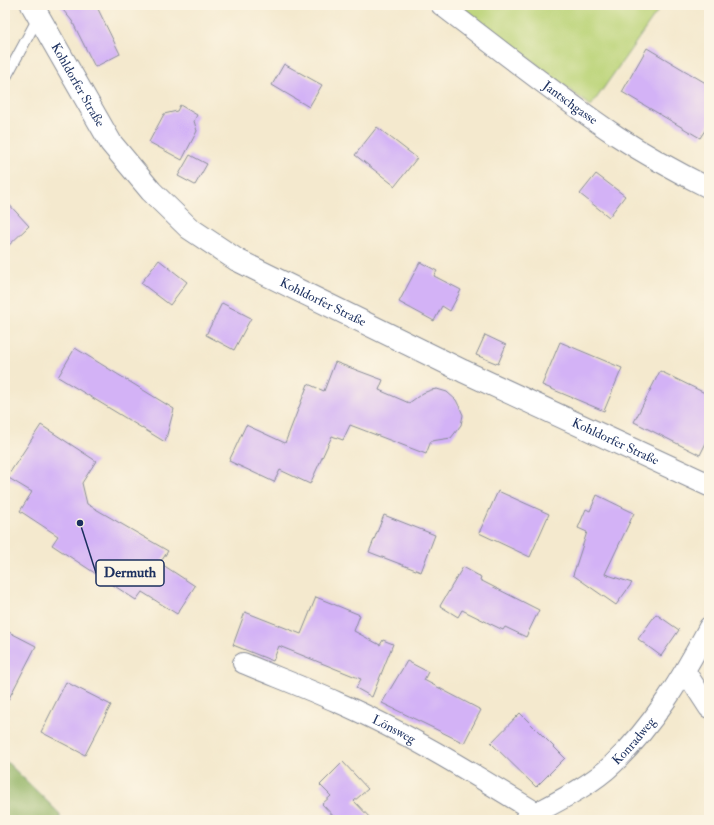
<svg xmlns="http://www.w3.org/2000/svg" width="714" height="825" font-family="'IM FELL Double Pica',serif">
<style>
.green{fill:#bcd479;stroke:#6c826c}
.forest{fill:#95b669;stroke:#587264}
.building{fill:#d3b2f6}
.lines{fill:none;stroke-linecap:round;stroke-linejoin:round}
.lane-casing{stroke:#888c96;stroke-width:12}
.street-casing{stroke:#888c96;stroke-width:22}
.secondary-casing{stroke:#888c96;stroke-width:24}
.lane{stroke:#fff;stroke-width:10}
.street{stroke:#fff;stroke-width:20}
.secondary{stroke:#fff;stroke-width:22}
.labels{text-anchor:middle;dominant-baseline:central;stroke-width:3;stroke-linejoin:round;paint-order:stroke}
.street-label{font-size:13px;fill:#1b2f5e;stroke:#fcf5e5}
.leader{fill:none;stroke:#1b2f5e;stroke-width:1.5}
.callout-dot{fill:#1b2f5e;stroke:#fcf5e5;stroke-width:1.5}
.callout{fill:#fcf5e5;stroke:#1b2f5e;stroke-width:1.5}
.callout-label{font-size:14px;text-anchor:middle;font-weight:bold;fill:#1b2f5e}
</style>
<rect width="100%" height="100%" fill="#fcf5e5"/>
<filter id="ink" filterUnits="userSpaceOnUse"><feTurbulence type="fractalNoise" baseFrequency=".025" numOctaves="2"/><feDisplacementMap in="SourceGraphic" scale="8" xChannelSelector="R" yChannelSelector="G"/><feConvolveMatrix kernelMatrix="1 2 1 2 8 2 1 2 1" color-interpolation-filters="sRGB"/></filter>
<filter id="wash" filterUnits="userSpaceOnUse"><feTurbulence type="fractalNoise" baseFrequency=".012" numOctaves="4" result="noise"/><feDisplacementMap in="SourceGraphic" scale="16" xChannelSelector="R" yChannelSelector="G"/><feGaussianBlur stdDeviation="0.9" result="paint"/><feColorMatrix in="noise" values="0 0 0 0 0 0 0 0 0 0 0 0 0 0 0 0 0 1.4 0 .05"/><feComposite in="paint" operator="in"/></filter>
<g filter="url(#wash)">
<rect width="100%" height="100%" fill="#f4e9ce"/>
<path class="green" d="M459,5H662L591,106Z"/>
<path class="forest" d="M5,760L60,814V820H5Z"/>
<g id="blocks">
<path class="building" d="M59,5H96L120,54L95,67L72,21Z
M647,48L709,85V124L700,138L622,92Z
M284,64L322,85L309,107L272,85Z
M180,105L197,115L194,121L197,131L182,160L149,142L164,114L177,111Z
M377,127L417,158L395,186L355,155Z
M190,155L207,164L195,185L178,176Z
M596,174L625,196L609,217L580,194Z
M5,200L29,226L5,249Z
M159,260L187,282L170,305L141,283Z
M420,262L437,271L434,276L461,290L450,311L442,306L434,321L399,302Z
M222,303L251,318L234,350L206,335Z
M485,335L506,345L498,364L476,355Z
M560,342L622,368L604,411L542,385Z
M75,348L174,409L165,442L58,377Z
M335,362L383,380L379,390L409,403L423,393L431,390L437,389L447,392L456,400L460,408L463,415L461,425L451,438L431,441L426,454L350,425L343,440L332,436L310,484L280,470L274,482L229,461L246,425L285,443L308,384L324,391Z
M660,371L709,395V437L700,455L634,422Z
M41,425L96,461L82,483L87,504L168,551L160,563L195,586L177,614L142,592L136,600L52,545L58,536L20,511L32,492L7,477Z
M498,491L549,514L530,557L479,533Z
M597,495L634,513L605,574L632,583L616,605L573,575L587,532L578,528L586,509L590,511Z
M384,515L435,535L421,572L369,552Z
M463,567L481,577L480,580L539,610L526,637L505,627L503,630L462,610L458,617L440,606Z
M316,597L360,615L354,631L380,645L383,640L393,644L372,697L356,688L361,679L279,646L273,661L233,645L245,612L301,634Z
M656,614L679,630L661,656L638,639Z
M5,630L36,646L5,706Z
M407,661L428,672L424,680L481,710L464,743L382,703Z
M66,682L111,705L85,755L41,732Z
M520,713L565,758L536,787L491,743Z
M343,762L368,789L354,801L372,820H337L322,804L331,796L320,785Z"/>
</g>
</g>
<g filter="url(#ink)">
<use href="#blocks" fill-opacity="0" stroke="#888c96" stroke-width="1"/>
<g class="lines">
<defs>
<path id="lane" d="M5,79L39,16"/>
<g id="street">
<path id="s1" d="M441,5C499,49 556,95 617,136C646,155 677,172 709,188"/>
<path id="s2" d="M243,663C274,676 306,688 337,702C406,732 472,773 537,813"/>
<path d="M685,671L709,708"/>
<path id="s3" d="M525,819C554,803 589,787 613,764C654,725 683,676 709,627"/>
</g>
<g id="secondary">
<path id="s4" d="M32,5L111,143L151,191L189,228L237,260L463,371L709,485"/>
</g>
</defs>
<use href="#lane" class="lane-casing"/>
<use href="#street" class="street-casing"/>
<use href="#secondary" class="secondary-casing"/>
<use href="#lane" class="lane"/>
<use href="#street" class="street"/>
<use href="#secondary" class="secondary"/>
</g>
</g>
<g class="labels">
<g class="street-label">
<text stroke="none"><textPath href="#s4" startOffset="92">Kohldorfer Straße</textPath></text>
<text stroke="none"><textPath href="#s1" startOffset="162">Jantschgasse</textPath></text>
<text stroke="none"><textPath href="#s4" startOffset="428">Kohldorfer Straße</textPath></text>
<text stroke="none"><textPath href="#s4" startOffset="752">Kohldorfer Straße</textPath></text>
<text stroke="none"><textPath href="#s2" startOffset="165">Lönsweg</textPath></text>
<text stroke="none"><textPath href="#s3" startOffset="135">Konradweg</textPath></text>
</g>
</g>
<path class="leader" d="M80 523L96 573"/>
<circle class="callout-dot" cx="80" cy="523" r="4"/>
<rect class="callout" x="96" y="560" width="68" height="26" rx="4"/>
<g class="callout-label">
<text x="130" y="577">Dermuth</text>
</g>
<rect width="714" height="825" fill="none" stroke="#fcf5e5" stroke-width="20"/>
</svg>
